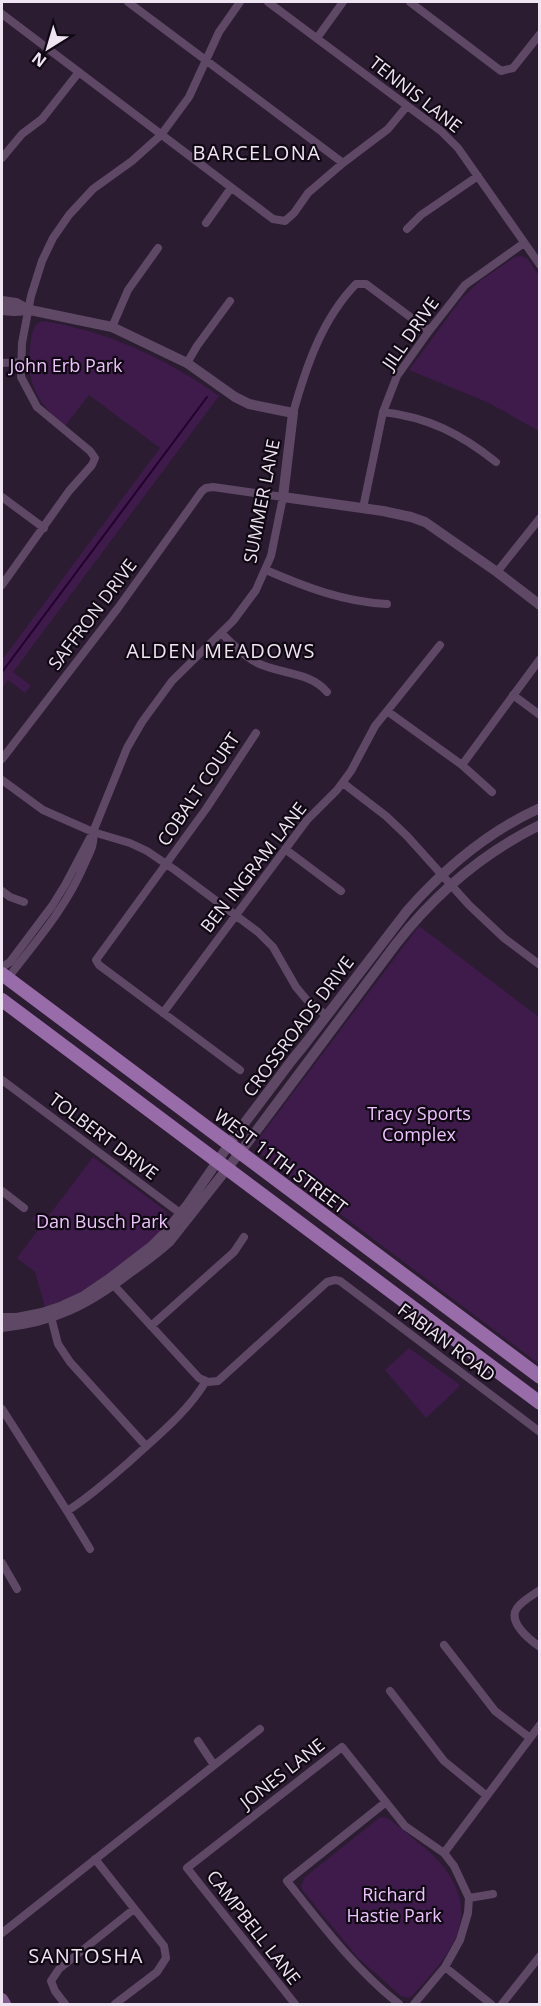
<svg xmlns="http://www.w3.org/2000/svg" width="541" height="2006" font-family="'Open Sans',sans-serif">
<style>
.green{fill:#3e1b4b}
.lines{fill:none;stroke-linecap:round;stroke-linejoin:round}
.stream{stroke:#240030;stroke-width:2}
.minor{stroke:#5e4866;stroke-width:8}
.tertiary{stroke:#5e4866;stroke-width:10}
.secondary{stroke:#7f5c8c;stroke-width:12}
.primary{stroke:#986ba9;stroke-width:14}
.labels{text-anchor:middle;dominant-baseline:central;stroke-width:4.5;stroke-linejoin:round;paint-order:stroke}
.street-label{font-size:18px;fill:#eee4f2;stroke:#100913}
.park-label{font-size:18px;fill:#edc2fd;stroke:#100913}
.neighbourhood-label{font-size:20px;letter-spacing:1.5px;fill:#eee4f2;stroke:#100913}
</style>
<rect width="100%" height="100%" fill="#2b1c31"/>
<path class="green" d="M522,256L528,259L539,276V431L489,403L409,370L462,298L481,280L515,257Z
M42,321C108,331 165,358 219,396L13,672L31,686L25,693L8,680L2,688V660L160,448L89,395L65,426C35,402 24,378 31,340C33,331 33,325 42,321Z
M419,926L539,1017V1364L262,1155C256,1150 256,1144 259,1138Z
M93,1157L166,1211L169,1221C157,1240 105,1278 85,1290C72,1297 59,1302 45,1307L35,1272L17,1258L40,1227L32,1219L37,1212L47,1218Z
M409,1348L459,1384V1387L426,1418L385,1370Z
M384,1817C391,1818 412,1838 420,1844C456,1872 476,1910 448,1952C439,1967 425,1981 413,1995L409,1998L401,1996L358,1958L303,1891L301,1886L305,1877L379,1818Z"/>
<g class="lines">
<path class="stream" d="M2,672L207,397"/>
<path class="minor" d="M128,2L343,163
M268,2L441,131L458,148L540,265
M410,2L501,71L513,68L540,34
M2,14L273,219L285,221L294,213L308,193L343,163L388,129L407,106
M317,38L343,2
M2,158L22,134L42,119L79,72
M206,223L231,188
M407,229L421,215L478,176
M112,327L128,290L158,248
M2,363L20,362
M187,363L197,346L230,301
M383,412C428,417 461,434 496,462
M293,413C306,367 322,319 356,284H366L429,331
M2,497L44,528
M363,508L383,412L397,376L429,331L465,285L524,243
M266,570C305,587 344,602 387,604
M497,572L540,518
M2,585L69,491L92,465L95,458L90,451L37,407L21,377L22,343L31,296L42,261L53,238L69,215L93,189L132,161L161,135L189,97L219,32L240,2
M221,633C234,645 246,659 262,665C284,674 311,673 327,692
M513,695L540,715
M387,711L462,765L492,792
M2,759L118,608L202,491L206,488L213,487L283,497L271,556L256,590L233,621L172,681L142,722L127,748L93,832L65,885L52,906L10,962L2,967
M462,765L540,659
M2,780L43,810L93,832L130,843L147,851L175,870L258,932L273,947L296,987L306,999L327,1016
M343,783L386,816L407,836L469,905L504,938L540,965
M285,849L341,891
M2,891L10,897L24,902
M7,979C37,940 66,908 85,863C90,852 95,844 93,832
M163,1013L307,820L337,790L351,771L375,726L440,645
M240,1070L99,965L96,960L206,809L256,733
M2,1080L184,1216
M2,1191L24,1208
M109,1280L199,1378L208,1382L218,1381L327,1282L335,1280L340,1281L540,1432
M50,1313L58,1344L70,1362L146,1446
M151,1326L234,1252L244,1237
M2,1409L67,1511C90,1497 109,1479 129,1462C156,1437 187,1413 206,1381
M67,1511L90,1549
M2,1563L17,1589
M540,1590C533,1595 522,1601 517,1608C507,1622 530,1640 540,1647
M444,1645L495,1711L530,1738
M390,1691L444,1761L487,1796
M198,1741L214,1765
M386,1802L287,1881C322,1925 355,1969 399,2004
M444,1853L540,1725
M95,1859L164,1946L166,1958L157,1972L115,2004
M469,1898L493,1894
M2,1933L260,1729
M445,1967L491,2004
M65,2004L55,1991L51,1981L59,1969L134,1909
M295,2004L187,1868L342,1747L405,1826L444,1853L454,1866L469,1898L468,1913L460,1940L445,1967L414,2004
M502,2004L540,1956"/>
<path class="tertiary" d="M2,301L16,303L29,310
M2,310L14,311L30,310L112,327L187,363L235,397L249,404L293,413L283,497L383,511L411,517L425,522L497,572L540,605
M2,1318H17L42,1313L60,1307L84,1296L109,1279L152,1246L164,1234L188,1204L237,1133L292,1060L305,1044L407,911C443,870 489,831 540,808
M2,1327C54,1322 88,1304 129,1273C143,1263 157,1253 170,1241L248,1142L396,944C435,894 483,853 540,825"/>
<path class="secondary" d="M2,1999L5,2004"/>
<path class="primary" d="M2,974L540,1377
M2,1000L540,1403"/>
</g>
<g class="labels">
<g class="street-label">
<text transform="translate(416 94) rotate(38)">TENNIS LANE</text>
<text transform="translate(410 333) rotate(-55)">JILL DRIVE</text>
<text transform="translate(261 501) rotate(-79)">SUMMER LANE</text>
<text transform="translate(92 614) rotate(-53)">SAFFRON DRIVE</text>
<text transform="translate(198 789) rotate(-56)">COBALT COURT</text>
<text transform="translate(253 867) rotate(-52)">BEN INGRAM LANE</text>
<text transform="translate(298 1026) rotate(-53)">CROSSROADS DRIVE</text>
<text transform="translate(104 1136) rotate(37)">TOLBERT DRIVE</text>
<text transform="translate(281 1161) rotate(37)">WEST 11TH STREET</text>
<text transform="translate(447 1342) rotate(37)">FABIAN ROAD</text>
<text transform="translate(282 1773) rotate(-38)">JONES LANE</text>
<text transform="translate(254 1927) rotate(52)">CAMPBELL LANE</text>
</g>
<g class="park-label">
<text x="66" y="365">John Erb Park</text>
<text x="419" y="1113">Tracy Sports<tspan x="419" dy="21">Complex</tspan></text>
<text x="102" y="1221">Dan Busch Park</text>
<text x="394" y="1894">Richard<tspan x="394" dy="21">Hastie Park</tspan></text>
</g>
<g class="neighbourhood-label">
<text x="257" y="152">BARCELONA</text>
<text x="221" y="650">ALDEN MEADOWS</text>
<text x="86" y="1955">SANTOSHA</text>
</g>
</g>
<rect width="541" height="2006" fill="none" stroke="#eee4f2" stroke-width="6"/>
<g transform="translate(48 48) rotate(217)" stroke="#100913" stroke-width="4.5" paint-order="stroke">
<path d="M0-4.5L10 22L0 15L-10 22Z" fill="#eee4f2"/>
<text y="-9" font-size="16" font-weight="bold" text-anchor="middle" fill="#eee4f2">N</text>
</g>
</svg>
